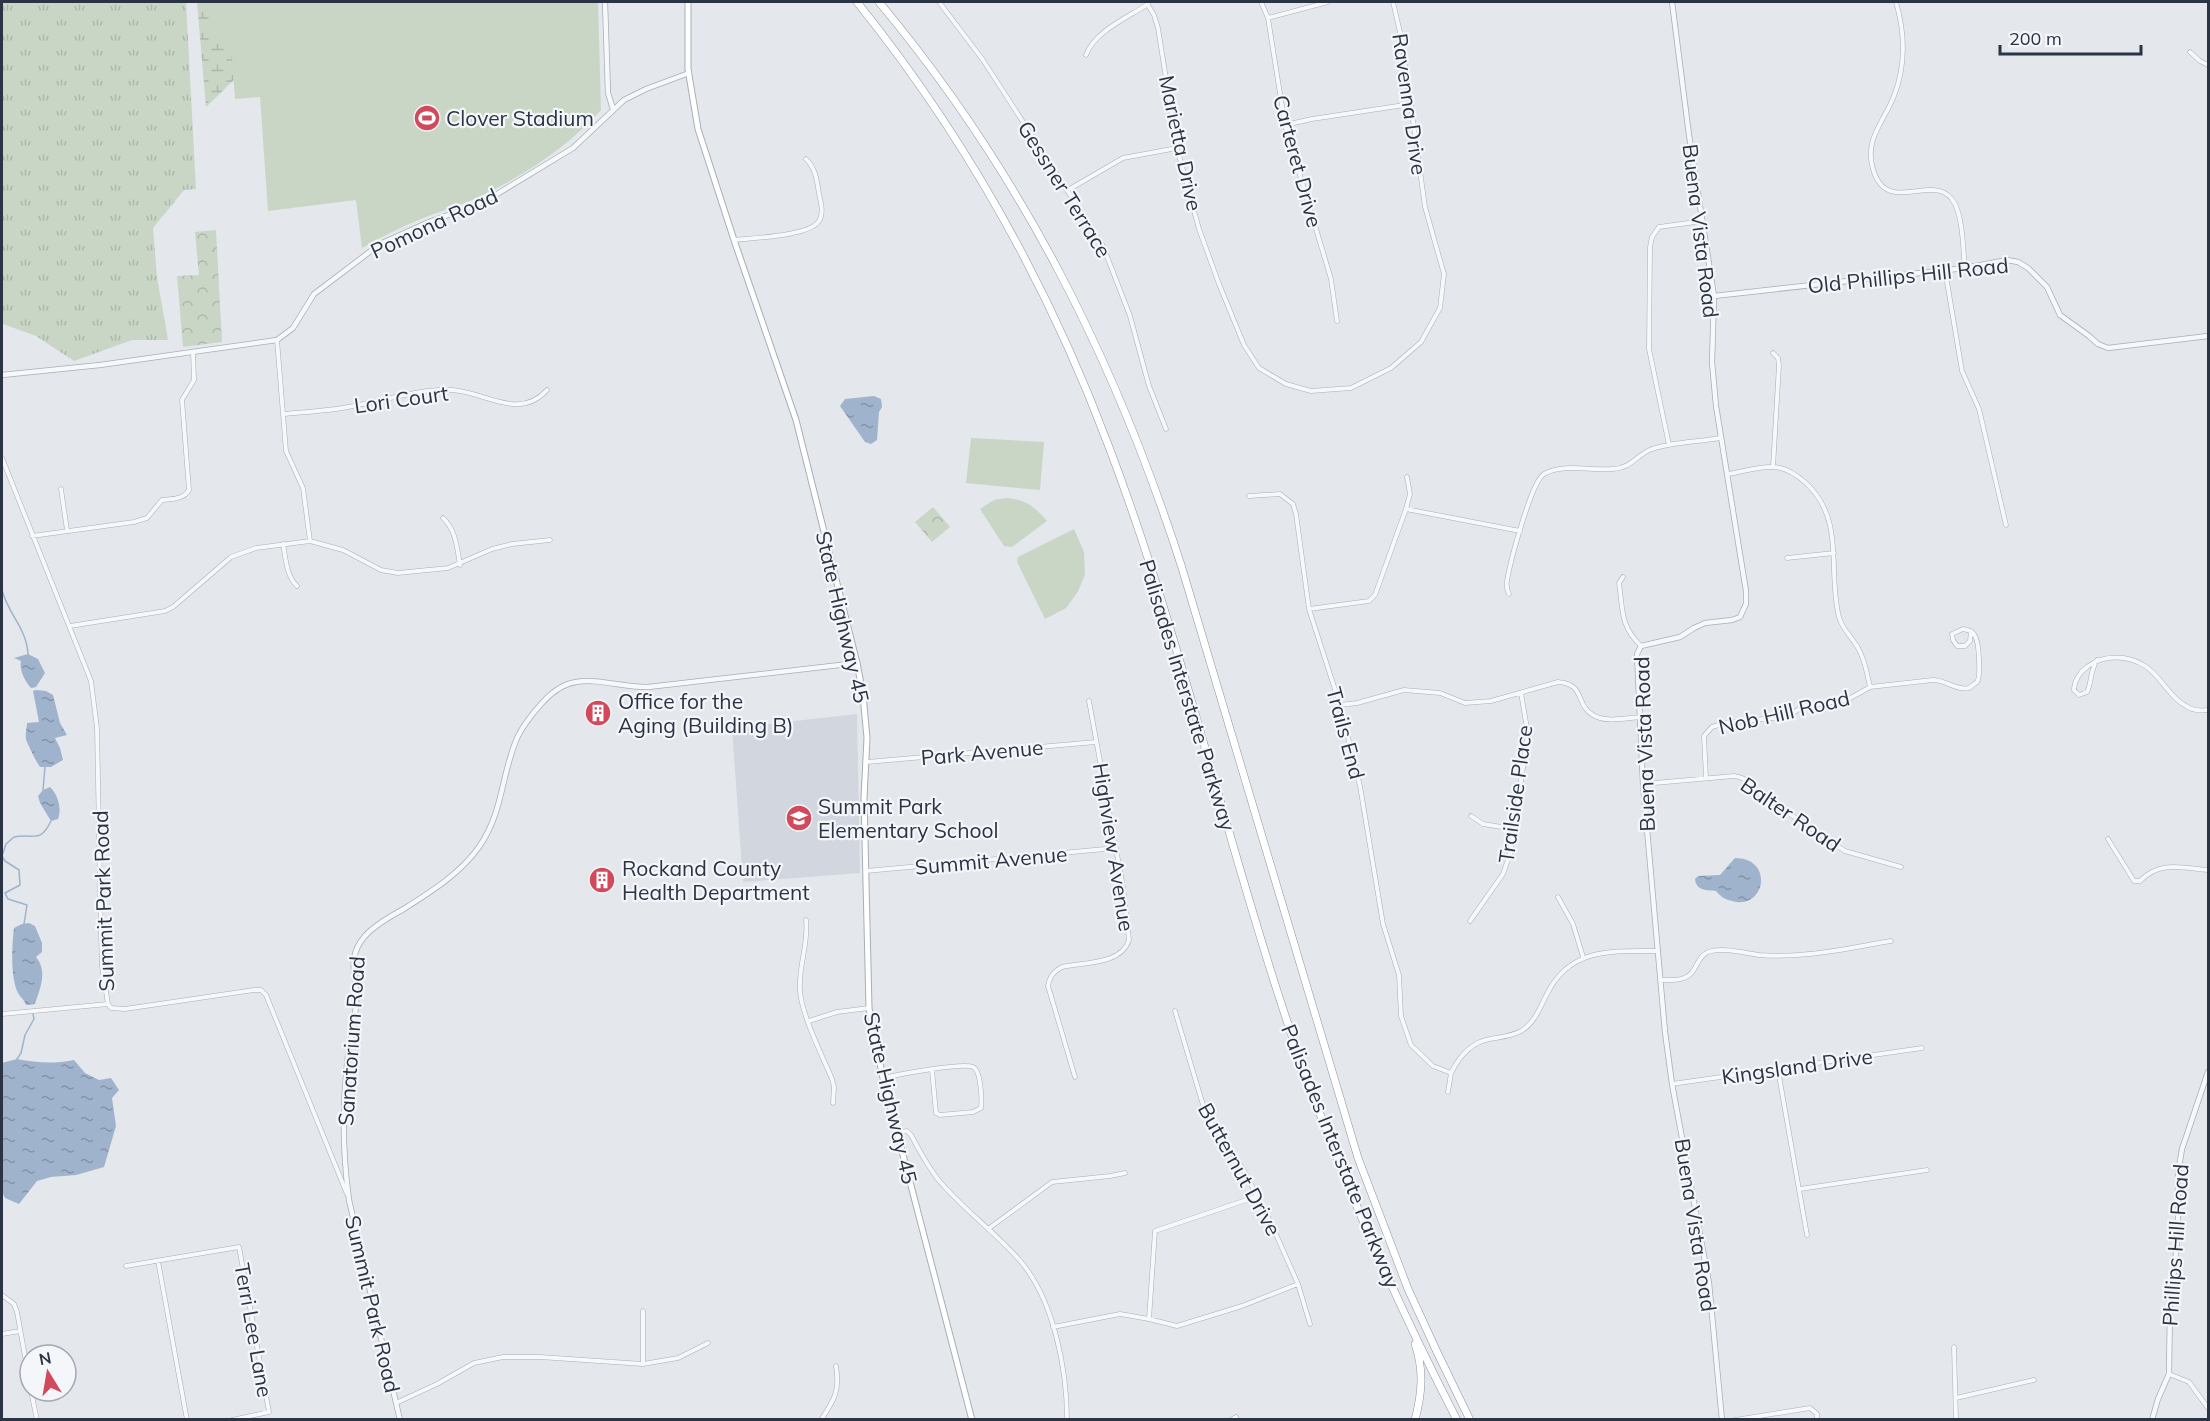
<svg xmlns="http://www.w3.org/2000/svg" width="2210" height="1421" font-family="Mulish,sans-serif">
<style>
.built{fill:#d2d6de}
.grass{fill:url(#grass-tufts)}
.forest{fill:url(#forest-crowns)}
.wetland{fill:url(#wetland-marsh)}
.pitch{fill:#c9d6c5}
.water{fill:url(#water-ripples)}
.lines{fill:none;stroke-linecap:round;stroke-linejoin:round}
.stream{stroke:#9fb4cc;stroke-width:1.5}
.minor-casing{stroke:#a9aeb7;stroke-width:5}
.tertiary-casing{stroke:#a9aeb7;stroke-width:6}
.secondary-casing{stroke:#a9aeb7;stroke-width:7}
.motorway-casing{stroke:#8b94a3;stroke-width:8}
.minor{stroke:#f7f8fa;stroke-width:4}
.tertiary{stroke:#f7f8fa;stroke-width:4.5}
.secondary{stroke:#fff;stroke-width:5}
.motorway{stroke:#fff;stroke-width:7}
.labels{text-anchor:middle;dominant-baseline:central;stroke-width:4.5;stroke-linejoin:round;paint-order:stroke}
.street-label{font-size:21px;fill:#2b3445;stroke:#f4f6f9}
.poi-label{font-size:21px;fill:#2b3445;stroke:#f4f6f9;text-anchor:start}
</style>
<defs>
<pattern id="grass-tufts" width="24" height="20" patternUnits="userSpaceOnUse" patternTransform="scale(1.5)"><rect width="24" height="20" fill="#c9d6c5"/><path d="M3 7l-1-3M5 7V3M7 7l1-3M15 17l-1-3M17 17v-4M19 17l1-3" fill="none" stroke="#adb8ab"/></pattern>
<pattern id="forest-crowns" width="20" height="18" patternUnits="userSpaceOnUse" patternTransform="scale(1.5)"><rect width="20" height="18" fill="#c9d6c5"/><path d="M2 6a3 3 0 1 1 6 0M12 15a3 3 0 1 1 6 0" fill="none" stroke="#adb8ab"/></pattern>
<pattern id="wetland-marsh" width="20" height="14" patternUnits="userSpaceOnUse" patternTransform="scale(1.5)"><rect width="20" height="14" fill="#c9d6c5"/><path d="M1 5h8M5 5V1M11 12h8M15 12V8" fill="none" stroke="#adb8ab"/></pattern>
<pattern id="water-ripples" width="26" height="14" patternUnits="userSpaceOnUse" patternTransform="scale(1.5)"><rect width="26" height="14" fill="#9fb4cc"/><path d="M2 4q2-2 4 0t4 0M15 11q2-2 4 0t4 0" fill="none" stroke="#8293a7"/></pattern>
</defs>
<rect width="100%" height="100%" fill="#e4e7ec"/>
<path class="built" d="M857,714L860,873L743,882L732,728Z"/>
<path class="grass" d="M2,2H186L196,189L184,190L153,228L157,277L168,340H132L74,361L36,336L3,324L2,330Z"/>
<path class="forest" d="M216,230L222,342L183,347L177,276L199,275L195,232Z
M933,507L950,527L932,542L915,522Z"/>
<path class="wetland" d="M197,2H312V4L206,107Z"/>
<path class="pitch" d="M209,2H598L601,110C569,146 525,175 481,196C462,205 441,211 421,219C401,227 381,237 362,248L356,200L268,211L260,97L235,99L231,43L212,44Z
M971,438L1044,442L1040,490L966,483Z
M1006,498C1025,499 1035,507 1047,521L1012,547L1004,546L980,509L994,500Z
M1074,529L1084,552L1085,575L1077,593L1066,608L1045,619L1017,562L1018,557Z"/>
<path class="water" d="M874,396L881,399L882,407L879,412L877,440L871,444L865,442L840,406L845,399Z
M28,654L38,659L45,673L36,687L31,688C25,681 19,670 21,661L14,658Z
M36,690L46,691L53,695L60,723L67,735L55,738L60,748L63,760L51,767H40C38,765 26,741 26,739C25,734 27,728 27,723L39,722L33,691Z
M50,787C58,795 62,808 58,819L51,821L40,803L38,796L43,790Z
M1735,858C1775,858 1765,911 1732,901C1724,899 1721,897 1716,891C1707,890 1696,891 1695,879L1698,876L1720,875Z
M29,923L35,926L42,943V952L36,957C48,972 40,988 35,1004L26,1005C24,999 21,998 18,993C10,977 12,945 14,928L22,924Z
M17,1059C37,1063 53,1064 74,1060L85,1073L99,1080L111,1078L119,1090L112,1098L116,1126L104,1167L76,1175L51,1177L37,1181L19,1204L5,1198L2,1192V1063Z"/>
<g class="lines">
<path class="stream" d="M2,590C8,614 27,629 28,654
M43,790L45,767
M24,924L27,905L8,899L5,893L20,885L19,870L5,861L2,856L6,844L14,837C34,833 40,844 51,821
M17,1059L21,1053L25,1035L34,1019L33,1014"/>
<defs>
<path id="minor" d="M939,2L983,60L1103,246L1130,316L1149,386L1166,429
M1146,2L1154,15L1158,28L1177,148L1199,229L1219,284L1244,345L1259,368L1286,384L1311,391L1351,388L1391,368L1421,342L1440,308L1444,274L1425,207L1402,41L1393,2
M1261,2L1268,18L1285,125L1331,279L1337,321
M1896,2C1905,33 1906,65 1894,96C1884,122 1864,139 1873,169C1887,219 1937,168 1955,204C1963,220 1963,250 1965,268
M1268,18L1328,2
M2190,52L2200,61L2208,65
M1086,55C1095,31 1127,18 1148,4
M1285,125L1312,119L1411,104
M1068,190L1123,158L1177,148
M734,240C752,238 810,236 819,221C824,213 821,203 819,194C817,181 816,169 806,159
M1945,270L1962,371L1979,409L2006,525
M277,340L286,451L303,488L310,541
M284,414C305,412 327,411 348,407C379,402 421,388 452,390C486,392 519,421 547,390
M1669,445L1649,349L1650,247L1652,237L1659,227L1703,221
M2,458L91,681L97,728L101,935L102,966L108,1004L111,1008L125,1009L254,990H261L266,995L347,1194
M1773,467L1779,365L1778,358L1773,353
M1728,474C1742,472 1759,466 1773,467C1786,467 1797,475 1806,483C1846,521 1827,569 1839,617C1842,629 1852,637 1858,648C1865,659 1867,674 1870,687
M61,489L67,530
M1249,496L1280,494L1293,504L1296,514L1309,609L1340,705L1360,786L1383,924L1399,975L1401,1016L1411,1045L1433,1066L1451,1073C1459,1057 1471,1042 1490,1039C1501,1037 1512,1036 1521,1031C1535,1023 1540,1007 1547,994C1570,947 1612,951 1658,951
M1406,509L1520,531
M443,518C456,530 457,548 460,565
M32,536L134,522L147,518L162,500C173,499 184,499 189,490L182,400L194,380L193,352
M283,544C286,559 286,575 297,586
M1787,558L1834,553
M1623,577L1619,583C1623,610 1620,626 1641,646
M1509,594C1507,590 1506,586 1507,581C1510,563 1531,482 1544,474C1564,463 1591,471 1613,469C1632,468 1636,455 1652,449C1674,442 1698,442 1720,438
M1309,609L1369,601L1375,595L1406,509L1410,494L1407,477
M70,626L165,611L173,607L231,557L256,548L310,541L343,550L381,570L398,573L448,568L492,549L512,544L550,540
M2097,660C2090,671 2092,681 2087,692L2079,695L2074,690C2074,681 2080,672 2087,667C2104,654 2128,655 2145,666C2161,676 2169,697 2186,706C2193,711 2200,711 2208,710
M1340,705L1357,703L1404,690L1440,693L1465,703L1491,701L1558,682C1586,684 1575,705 1593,715C1606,723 1626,718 1640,717
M867,762L1096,742
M1706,778L1704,736L1712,727L1725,723L1782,717L1792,714L1803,706L1847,700L1870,687L1933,680C1945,680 1958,691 1969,688C1970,687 1976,683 1977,682C1981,677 1979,642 1975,636C1973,631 1968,630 1963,629L1952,634L1953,640L1957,646H1965L1970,641L1971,631
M1643,784L1734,776C1747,778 1752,784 1760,794L1845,851L1901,867
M1471,816L1483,824L1514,829
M2108,839L2134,881H2140C2160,860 2182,868 2208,870
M866,871L1116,848
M1558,897L1573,924L1583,957
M806,920C809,944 798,966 800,991C802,1016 822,1055 832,1079L834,1087L833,1103
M1470,921L1503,874L1510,854L1528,734L1521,693
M1661,980C1668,980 1677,981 1684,978C1697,974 1696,957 1708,952C1722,947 1744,953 1759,955C1803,959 1848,948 1891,941
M1175,1011L1206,1115L1243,1169L1271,1223L1298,1284L1310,1324
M2,1014L108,1004
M809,1021L837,1012L869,1008
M1778,1070L1807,1235
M1075,1077L1048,986C1050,976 1053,972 1062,967C1084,962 1121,965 1129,940L1123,887L1089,701
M883,1078C896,1075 963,1062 973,1067C981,1070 982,1100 981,1108L973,1112L940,1115L936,1113L932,1070
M1672,1084L1922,1048
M1448,1092L1451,1073
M897,1133L907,1131L911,1135C919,1150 927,1165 937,1178C962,1209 996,1232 1022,1263C1054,1302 1067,1370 1067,1420
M1800,1189L1927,1170
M988,1229L1052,1182L1110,1176L1125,1173
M158,1261L187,1420
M126,1266L239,1247L269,1412L232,1420
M2,1295L14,1304L17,1312L30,1384
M643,1311V1364
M1149,1319L1155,1231L1258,1196
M1053,1327L1120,1314L1149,1319L1177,1326L1242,1306L1298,1284
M2,1334L20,1331
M1954,1347L1956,1420
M2169,1374L2189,1382L2208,1408
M31,1391L37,1420
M1956,1398L2034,1380
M396,1403L437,1384L474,1363L503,1357H540L643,1364L678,1358L708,1343
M821,1420C835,1399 840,1390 836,1366
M1231,1420L1236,1417
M1735,1420L1810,1408L1817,1414V1420"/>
<path id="tertiary" d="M605,2L608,93L613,109
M1672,2L1689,135L1714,296L1712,362L1716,406L1746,591V604L1740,617L1732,620L1705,623L1694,628L1680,637L1641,646L1637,654L1643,784L1665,1032L1672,1084L1709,1283L1722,1420
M1714,296L1965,268L2007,260L2018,262L2028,268L2047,287L2060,315L2089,336L2098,344L2108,348L2208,336
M2,375L100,365L277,340L293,328L314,294L380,244L429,222L484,202L573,148L624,100L646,89L689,73
M400,1420L349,1200C343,1156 342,1109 347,1064C349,1045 354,1025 356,1006C359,979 344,960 365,936C375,925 389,917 402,910C429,893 460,874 479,847C504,811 501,773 518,736C524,724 533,713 542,703C551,693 562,684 576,682C600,678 624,688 648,687L857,663
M2152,1420L2158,1399L2169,1374L2170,1306L2178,1235V1173L2182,1149L2208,1072"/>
<path id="secondary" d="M688,2V69L698,129L734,240L796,420L857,663L863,695L867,738L864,798L869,1008L883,1078L972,1420"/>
<path id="motorway" d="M857,2C964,135 1049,287 1109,447C1179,631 1222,825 1284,1012C1330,1152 1389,1288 1457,1420
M879,2C1020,171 1115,359 1182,568L1358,1158L1408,1289L1437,1352L1470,1420
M1415,1344C1424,1370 1422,1393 1415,1420"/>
</defs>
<use href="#minor" class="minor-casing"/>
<use href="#tertiary" class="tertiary-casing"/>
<use href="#secondary" class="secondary-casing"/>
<use href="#motorway" class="motorway-casing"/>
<use href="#minor" class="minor"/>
<use href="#tertiary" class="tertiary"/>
<use href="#secondary" class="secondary"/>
<use href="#motorway" class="motorway"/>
</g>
<defs>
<symbol id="stadium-disc" viewBox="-11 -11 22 22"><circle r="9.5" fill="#d1495b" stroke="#f4f6f9"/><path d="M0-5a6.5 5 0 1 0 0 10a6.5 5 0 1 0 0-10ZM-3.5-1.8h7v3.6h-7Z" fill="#fff"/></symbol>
<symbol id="building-disc" viewBox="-11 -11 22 22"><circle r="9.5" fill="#d1495b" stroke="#f4f6f9"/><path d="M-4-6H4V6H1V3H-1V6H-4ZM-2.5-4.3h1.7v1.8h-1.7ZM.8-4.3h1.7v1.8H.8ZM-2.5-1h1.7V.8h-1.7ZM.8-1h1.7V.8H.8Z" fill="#fff"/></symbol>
<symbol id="school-disc" viewBox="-11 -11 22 22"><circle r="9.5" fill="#d1495b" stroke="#f4f6f9"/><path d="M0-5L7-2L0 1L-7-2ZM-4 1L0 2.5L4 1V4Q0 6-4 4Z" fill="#fff"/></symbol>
</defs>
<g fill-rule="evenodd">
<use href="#stadium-disc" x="412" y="103" width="30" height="30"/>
<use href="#building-disc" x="583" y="698" width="30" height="30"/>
<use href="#school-disc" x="784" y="803" width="30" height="30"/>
<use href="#building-disc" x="587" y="865" width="30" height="30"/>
</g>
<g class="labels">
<g class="street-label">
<text transform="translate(1410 104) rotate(82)">Ravenna Drive</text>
<text transform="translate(1181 143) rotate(78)">Marietta Drive</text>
<text transform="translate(1298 161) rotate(75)">Carteret Drive</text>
<text transform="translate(1065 189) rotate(58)">Gessner Terrace</text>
<text transform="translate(434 223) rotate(-25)">Pomona Road</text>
<text transform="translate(1701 231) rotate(83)">Buena Vista Road</text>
<text transform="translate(1908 275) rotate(-6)">Old Phillips Hill Road</text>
<text transform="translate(401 399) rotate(-8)">Lori Court</text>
<text transform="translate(843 617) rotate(77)">State Highway 45</text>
<text transform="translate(1188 695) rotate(73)">Palisades Interstate Parkway</text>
<text transform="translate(1784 712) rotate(-13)">Nob Hill Road</text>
<text transform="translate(1346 733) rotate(75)">Trails End</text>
<text transform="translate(1644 744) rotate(-92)">Buena Vista Road</text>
<text transform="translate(982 752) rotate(-5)">Park Avenue</text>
<text transform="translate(1515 794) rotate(-82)">Trailside Place</text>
<text transform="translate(1791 814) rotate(34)">Balter Road</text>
<text transform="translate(1114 847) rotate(81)">Highview Avenue</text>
<text transform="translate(991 860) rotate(-5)">Summit Avenue</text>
<text transform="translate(103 901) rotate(-92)">Summit Park Road</text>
<text transform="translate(351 1041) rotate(-86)">Sanatorium Road</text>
<text transform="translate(1797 1066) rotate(-8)">Kingsland Drive</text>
<text transform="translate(891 1098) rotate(77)">State Highway 45</text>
<text transform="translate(1341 1156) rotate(68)">Palisades Interstate Parkway</text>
<text transform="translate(1240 1169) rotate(61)">Butternut Drive</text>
<text transform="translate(1696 1225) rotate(81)">Buena Vista Road</text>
<text transform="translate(2175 1245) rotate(-86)">Phillips Hill Road</text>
<text transform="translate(373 1304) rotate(77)">Summit Park Road</text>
<text transform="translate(254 1330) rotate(80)">Terri Lee Lane</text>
</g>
<g class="poi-label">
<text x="446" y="118">Clover Stadium</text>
<text x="618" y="701">Office for the<tspan x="618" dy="24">Aging (Building B)</tspan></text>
<text x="818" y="806">Summit Park<tspan x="818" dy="24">Elementary School</tspan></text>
<text x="622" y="868">Rockand County<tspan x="622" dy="24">Health Department</tspan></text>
</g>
</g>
<rect width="2210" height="1421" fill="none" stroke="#2b3445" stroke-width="6"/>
<g transform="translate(48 1373) rotate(349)"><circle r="28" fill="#f4f6f9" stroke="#a4a8b1" stroke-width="1.5"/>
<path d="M0-4.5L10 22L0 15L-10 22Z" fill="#d1495b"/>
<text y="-9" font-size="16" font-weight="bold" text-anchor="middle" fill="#2b3445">N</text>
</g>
<path d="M2000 45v9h141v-9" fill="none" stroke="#2b3445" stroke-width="3"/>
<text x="2009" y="45" font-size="18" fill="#2b3445" stroke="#f4f6f9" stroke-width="4.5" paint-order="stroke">200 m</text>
</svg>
